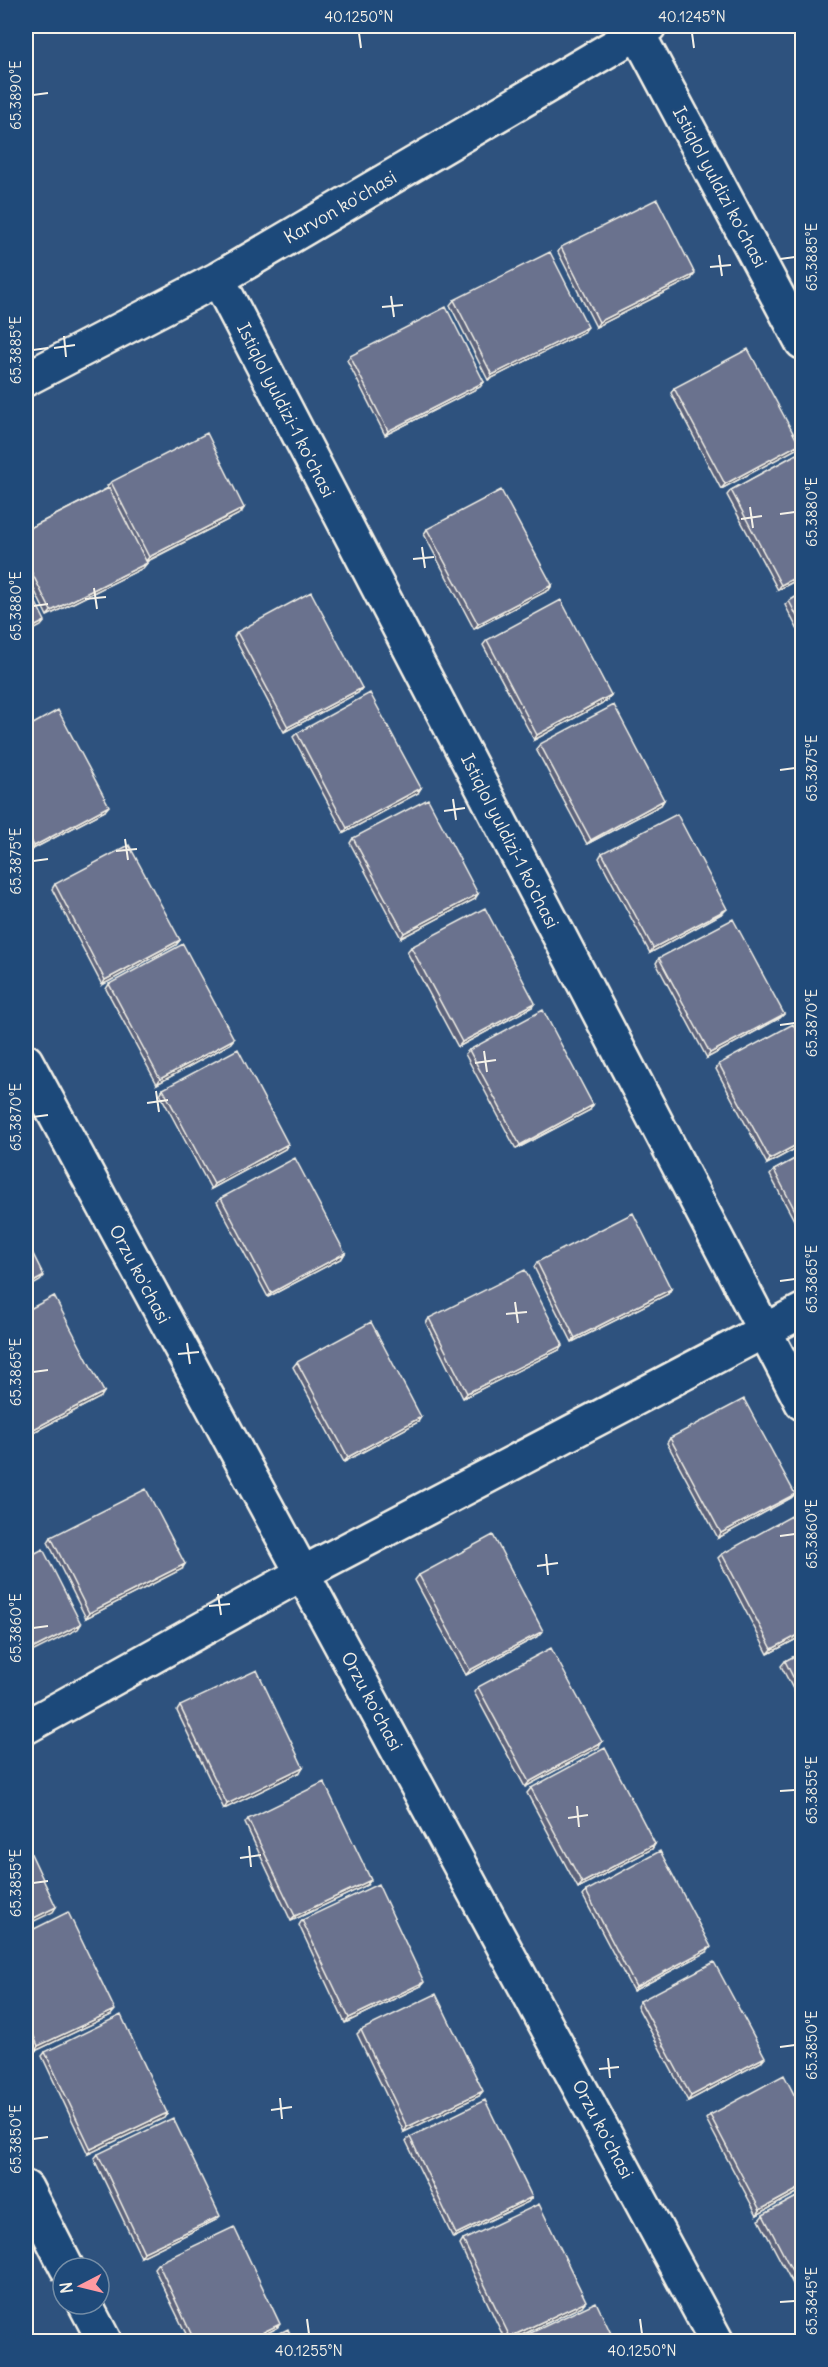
<svg xmlns="http://www.w3.org/2000/svg" width="828" height="2367" font-family="Delius,sans-serif">
<style>
.lines{fill:none;stroke-linecap:round;stroke-linejoin:round}
.street-casing{stroke:#f4f1e8;stroke-width:38}
.street{stroke:#1f4a7a;stroke-width:33}
.wall{fill:#5b627a;stroke:#f4f1e8;stroke-width:1.5}
.shaded-wall{fill:#4a5063;stroke:#f4f1e8;stroke-width:1.5}
.building{fill:#6a728e;stroke:#f4f1e8;stroke-width:1.5}
.ticks{fill:none;stroke:#f4f1e8;stroke-width:2}
.labels{text-anchor:middle;dominant-baseline:central;stroke-width:6;stroke-linejoin:round;paint-order:stroke}
.street-label{font-size:18px;fill:#f4f1e8;stroke:#1f4a7a}
.neatline{fill:none;stroke:#f4f1e8;stroke-width:2}
.ticks-label{font-size:15px;text-anchor:middle;fill:#f4f1e8}
</style>
<rect width="100%" height="100%" fill="#2e527e"/>
<filter id="ink" filterUnits="userSpaceOnUse"><feTurbulence type="fractalNoise" baseFrequency=".0167" numOctaves="2"/><feDisplacementMap in="SourceGraphic" scale="12" xChannelSelector="R" yChannelSelector="G"/><feConvolveMatrix kernelMatrix="1 2 1 2 8 2 1 2 1" color-interpolation-filters="sRGB"/></filter>
<g filter="url(#ink)">
<g class="lines">
<defs>
<path id="street" d="M637,32L802,342
M218,279L802,1403
M26,379L218,279L649,26
M26,1061L717,2342
M26,1727L303,1573L802,1311
M26,2188L67,2268
M85,2304L105,2342"/>
</defs>
<use href="#street" class="street-casing"/>
<use href="#street" class="street"/>
</g>
<path class="wall" d="M802,125V137L799,130Z
M561,247L691,279L596,327L558,252Z
M454,300L584,332L488,380L450,305Z
M350,356L484,382L480,387L385,435L347,360Z
M674,388L799,444L796,449L721,489L671,393Z
M802,451V577L778,590L727,495L731,490Z
M111,482L241,513L146,562L147,563L143,568L47,616L26,573V530L108,488L107,486Z
M427,529L552,585L549,590L474,629L424,534Z
M802,593V638L785,605L789,601Z
M237,632L362,688L358,693L284,732L234,637Z
M487,640L611,695L608,700L534,740L483,645Z
M26,728L105,811L31,850L26,840Z
M297,733L418,793L344,833L293,737Z
M540,744L664,800L661,805L587,844L536,749Z
M353,838L475,899L401,938L350,843Z
M602,853L723,913L650,953L599,858Z
M55,884L180,940L176,945L102,985L52,889Z
M411,947L532,1007L458,1047L407,952Z
M659,958L784,1014L780,1018L707,1058L656,963Z
M109,984L230,1044L157,1084L106,989Z
M469,1050L590,1110L516,1149L465,1054Z
M719,1064L802,1145L767,1164L716,1069Z
M163,1089L288,1144L285,1149L211,1189L160,1094Z
M802,1155V1235L770,1175L774,1170Z
M221,1198L345,1253L342,1258L268,1297L217,1202Z
M537,1262L671,1289L668,1294L572,1342L534,1267Z
M26,1311L101,1397L26,1436Z
M429,1318L559,1350L463,1398L426,1323Z
M297,1362L418,1422L344,1462L293,1367Z
M670,1438L795,1494L791,1498L718,1538L667,1443Z
M802,1528V1636L768,1654L718,1558L722,1554Z
M51,1537L182,1569L86,1618L48,1542Z
M419,1575L540,1635L466,1675L415,1580Z
M802,1652V1706L781,1666L785,1661Z
M478,1687L599,1747L525,1787L474,1692Z
M180,1706L300,1772L224,1809L177,1711Z
M531,1788L655,1844L652,1849L578,1888L527,1793Z
M248,1819L367,1885L291,1921L245,1823Z
M586,1891L707,1952L633,1991L583,1896Z
M302,1920L421,1986L345,2023L299,1925Z
M26,1933L111,2015L35,2051L26,2030Z
M640,2001L761,2062L688,2101L637,2006Z
M361,2030L479,2096L404,2132L357,2034Z
M45,2052L167,2113L164,2118L88,2154L42,2056Z
M802,2110V2190L757,2215L706,2119L710,2115Z
M410,2137L532,2197L528,2202L453,2238L406,2141Z
M98,2154L216,2220L141,2257L94,2159Z
M802,2194V2301L759,2220L763,2215Z
M463,2240L582,2306L508,2342H506L460,2245Z
M158,2263L277,2328L250,2342H190L154,2268Z"/>
<path class="shaded-wall" d="M695,274L691,279L596,327L599,322Z
M588,327L584,332L488,380L492,375Z
M484,382L480,387L385,435L388,431Z
M799,444L796,449L721,489L725,484Z
M244,508L241,513L145,562L149,557Z
M147,563L143,568L47,616L51,611Z
M802,574V577L778,590L781,585Z
M552,585L549,590L474,629L478,624Z
M45,621L41,626L26,634V631Z
M362,688L358,693L284,732L288,727Z
M611,695L608,700L534,740L537,735Z
M421,788L418,793L344,833L347,828Z
M664,800L661,805L587,844L591,840Z
M109,806L105,811L31,850L34,846Z
M478,894L475,899L401,938L404,933Z
M727,909L723,913L650,953L653,948Z
M180,940L176,945L102,985L105,980Z
M535,1003L532,1007L458,1047L462,1042Z
M784,1014L780,1018L707,1058L710,1053Z
M234,1039L230,1044L157,1084L160,1079Z
M593,1105L590,1110L516,1149L520,1145Z
M802,1142V1145L767,1164L770,1159Z
M288,1144L285,1149L211,1189L214,1184Z
M345,1253L342,1258L268,1297L271,1293Z
M44,1276L40,1281L26,1289V1286Z
M671,1289L668,1294L572,1342L575,1338Z
M563,1345L559,1350L463,1398L467,1393Z
M104,1392L101,1397L26,1436L30,1431Z
M421,1417L418,1422L344,1462L348,1457Z
M795,1494L791,1498L718,1538L721,1533Z
M185,1564L182,1569L86,1618L89,1613Z
M81,1624L78,1629L26,1655V1652Z
M543,1631L540,1635L466,1675L470,1670Z
M802,1633V1636L768,1654L772,1649Z
M602,1742L599,1747L525,1787L529,1782Z
M303,1767L300,1772L224,1809L227,1804Z
M655,1844L652,1849L578,1888L582,1883Z
M371,1880L367,1885L291,1921L295,1916Z
M56,1907L53,1912L26,1925V1922Z
M711,1947L707,1952L633,1991L636,1987Z
M424,1982L421,1986L345,2023L349,2018Z
M115,2010L111,2015L35,2051L38,2046Z
M765,2057L761,2062L688,2101L691,2096Z
M483,2091L479,2096L404,2132L407,2127Z
M167,2113L164,2118L88,2154L91,2149Z
M802,2187V2190L757,2215L760,2210Z
M532,2197L528,2202L453,2238L456,2234Z
M220,2216L216,2220L141,2257L144,2252Z
M586,2301L582,2306L507,2342L510,2337Z
M280,2324L277,2328L250,2342H243Z"/>
<path class="building" d="M657,199L695,274L599,322L561,247Z
M550,252L588,327L492,375L454,300Z
M446,307L484,382L388,431L350,356Z
M748,349L799,444L725,484L674,388Z
M207,433L244,508L149,557L111,482Z
M802,451V574L781,585L731,490Z
M109,488L147,563L51,611L26,561V530Z
M501,490L552,585L478,624L427,529Z
M26,583L45,621L26,631Z
M311,592L362,688L288,727L237,632Z
M802,593V626L789,601Z
M561,600L611,695L537,735L487,640Z
M370,693L421,788L347,828L297,733Z
M614,705L664,800L591,840L540,744Z
M58,710L109,806L34,846L26,829V728Z
M428,799L478,894L404,933L353,838Z
M677,814L727,909L653,948L602,853Z
M129,845L180,940L105,980L55,884Z
M485,908L535,1003L462,1042L411,947Z
M733,919L784,1014L710,1053L659,958Z
M183,944L234,1039L160,1079L109,984Z
M543,1010L593,1105L520,1145L469,1050Z
M793,1024L802,1042V1142L770,1159L719,1064Z
M238,1049L288,1144L214,1184L163,1089Z
M802,1155V1224L774,1170Z
M295,1158L345,1253L271,1293L221,1198Z
M633,1213L671,1289L575,1338L537,1262Z
M26,1240L44,1276L26,1286Z
M525,1270L563,1345L467,1393L429,1318Z
M54,1296L104,1392L30,1431L26,1423V1311Z
M371,1322L421,1417L348,1457L297,1362Z
M744,1399L795,1494L721,1533L670,1438Z
M146,1489L185,1564L89,1613L51,1537Z
M795,1514L802,1528V1633L772,1649L722,1554Z
M493,1535L543,1631L470,1670L419,1575Z
M43,1549L81,1624L26,1652V1558Z
M551,1648L602,1742L529,1782L478,1687Z
M802,1652V1695L785,1661Z
M257,1670L303,1767L227,1804L180,1706Z
M605,1748L655,1844L582,1883L531,1788Z
M324,1782L371,1880L295,1916L248,1819Z
M26,1843L56,1907L26,1922Z
M660,1851L711,1947L636,1987L586,1891Z
M378,1884L424,1982L349,2018L302,1920Z
M68,1912L115,2010L38,2046L26,2018V1933Z
M714,1962L765,2057L691,2096L640,2001Z
M436,1994L483,2091L407,2127L361,2030Z
M121,2015L167,2113L91,2149L45,2052Z
M784,2075L802,2110V2187L760,2210L710,2115Z
M485,2100L532,2197L456,2234L410,2137Z
M173,2118L220,2216L144,2252L98,2154Z
M802,2194V2290L763,2215Z
M539,2204L586,2301L510,2337L463,2240Z
M234,2227L280,2324L243,2342H195L158,2263Z
M596,2302L615,2342H522L520,2338Z
M26,2325L34,2342H26Z
M288,2329L293,2342H262Z"/>
</g>
<path class="ticks" d="M359,33L361,48M692,33L694,48M33,95L48,93M719,255L722,276M780,259L795,257M710,267L731,265M391,296L394,317M382,307L403,305M64,336L66,357M54,348L75,345M33,350L48,348M750,507L753,528M780,514L795,512M741,519L762,516M422,547L425,568M413,559L434,557M94,588L97,609M85,599L106,597M33,606L48,604M780,770L795,768M453,799L456,820M444,811L465,808M125,839L128,860M116,851L137,849M33,861L48,859M780,1025L795,1023M484,1051L487,1072M475,1063L496,1060M156,1091L159,1112M147,1103L168,1100M33,1117L48,1115M780,1281L795,1279M515,1302L518,1323M506,1314L527,1312M187,1343L190,1364M178,1354L199,1352M33,1372L48,1370M780,1536L795,1534M546,1554L548,1575M537,1566L558,1563M218,1594L221,1615M209,1606L230,1604M33,1628L48,1626M780,1791L795,1790M577,1806L579,1827M568,1818L588,1815M249,1846L251,1867M240,1858L261,1855M33,1883L48,1881M780,2047L795,2045M608,2058L610,2078M599,2069L619,2067M280,2098L282,2119M271,2110L292,2107M33,2139L48,2137M780,2302L795,2301M307,2319L309,2334M640,2319L642,2334"/>
<g class="labels">
<g class="street-label">
<text transform="translate(720 187) rotate(62)">Istiqlol yuldizi ko'chasi</text>
<text transform="translate(340 207) rotate(-30)">Karvon ko'chasi</text>
<text transform="translate(286 410) rotate(63)">Istiqlol yuldizi-1 ko'chasi</text>
<text transform="translate(510 841) rotate(63)">Istiqlol yuldizi-1 ko'chasi</text>
<text transform="translate(140 1274) rotate(62)">Orzu ko'chasi</text>
<text transform="translate(372 1701) rotate(62)">Orzu ko'chasi</text>
<text transform="translate(603 2129) rotate(62)">Orzu ko'chasi</text>
</g>
</g>
<rect width="828" height="2367" fill="none" stroke="#1f4a7a" stroke-width="66"/>
<g transform="translate(81 2286) rotate(263)"><circle r="28" fill="#1f4a7a" stroke="#748da6" stroke-width="1.5"/>
<path d="M0-4.5L10 22L0 15L-10 22Z" fill="#ff9aa2"/>
<text y="-9" font-size="16" font-weight="bold" text-anchor="middle" fill="#f4f1e8">N</text>
</g>
<rect x="33" y="33" width="762" height="2301" class="neatline"/>
<g class="ticks-label">
<text x="359" y="22">40.1250°N</text>
<text x="692" y="22">40.1245°N</text>
<text transform="translate(16 95) rotate(-90)" y="5">65.3890°E</text>
<text transform="translate(812 257) rotate(-90)" y="5">65.3885°E</text>
<text transform="translate(16 350) rotate(-90)" y="5">65.3885°E</text>
<text transform="translate(812 512) rotate(-90)" y="5">65.3880°E</text>
<text transform="translate(16 606) rotate(-90)" y="5">65.3880°E</text>
<text transform="translate(812 768) rotate(-90)" y="5">65.3875°E</text>
<text transform="translate(16 861) rotate(-90)" y="5">65.3875°E</text>
<text transform="translate(812 1023) rotate(-90)" y="5">65.3870°E</text>
<text transform="translate(16 1117) rotate(-90)" y="5">65.3870°E</text>
<text transform="translate(812 1279) rotate(-90)" y="5">65.3865°E</text>
<text transform="translate(16 1372) rotate(-90)" y="5">65.3865°E</text>
<text transform="translate(812 1534) rotate(-90)" y="5">65.3860°E</text>
<text transform="translate(16 1628) rotate(-90)" y="5">65.3860°E</text>
<text transform="translate(812 1790) rotate(-90)" y="5">65.3855°E</text>
<text transform="translate(16 1883) rotate(-90)" y="5">65.3855°E</text>
<text transform="translate(812 2045) rotate(-90)" y="5">65.3850°E</text>
<text transform="translate(16 2139) rotate(-90)" y="5">65.3850°E</text>
<text transform="translate(812 2301) rotate(-90)" y="5">65.3845°E</text>
<text x="309" y="2356">40.1255°N</text>
<text x="642" y="2356">40.1250°N</text>
</g>
</svg>
